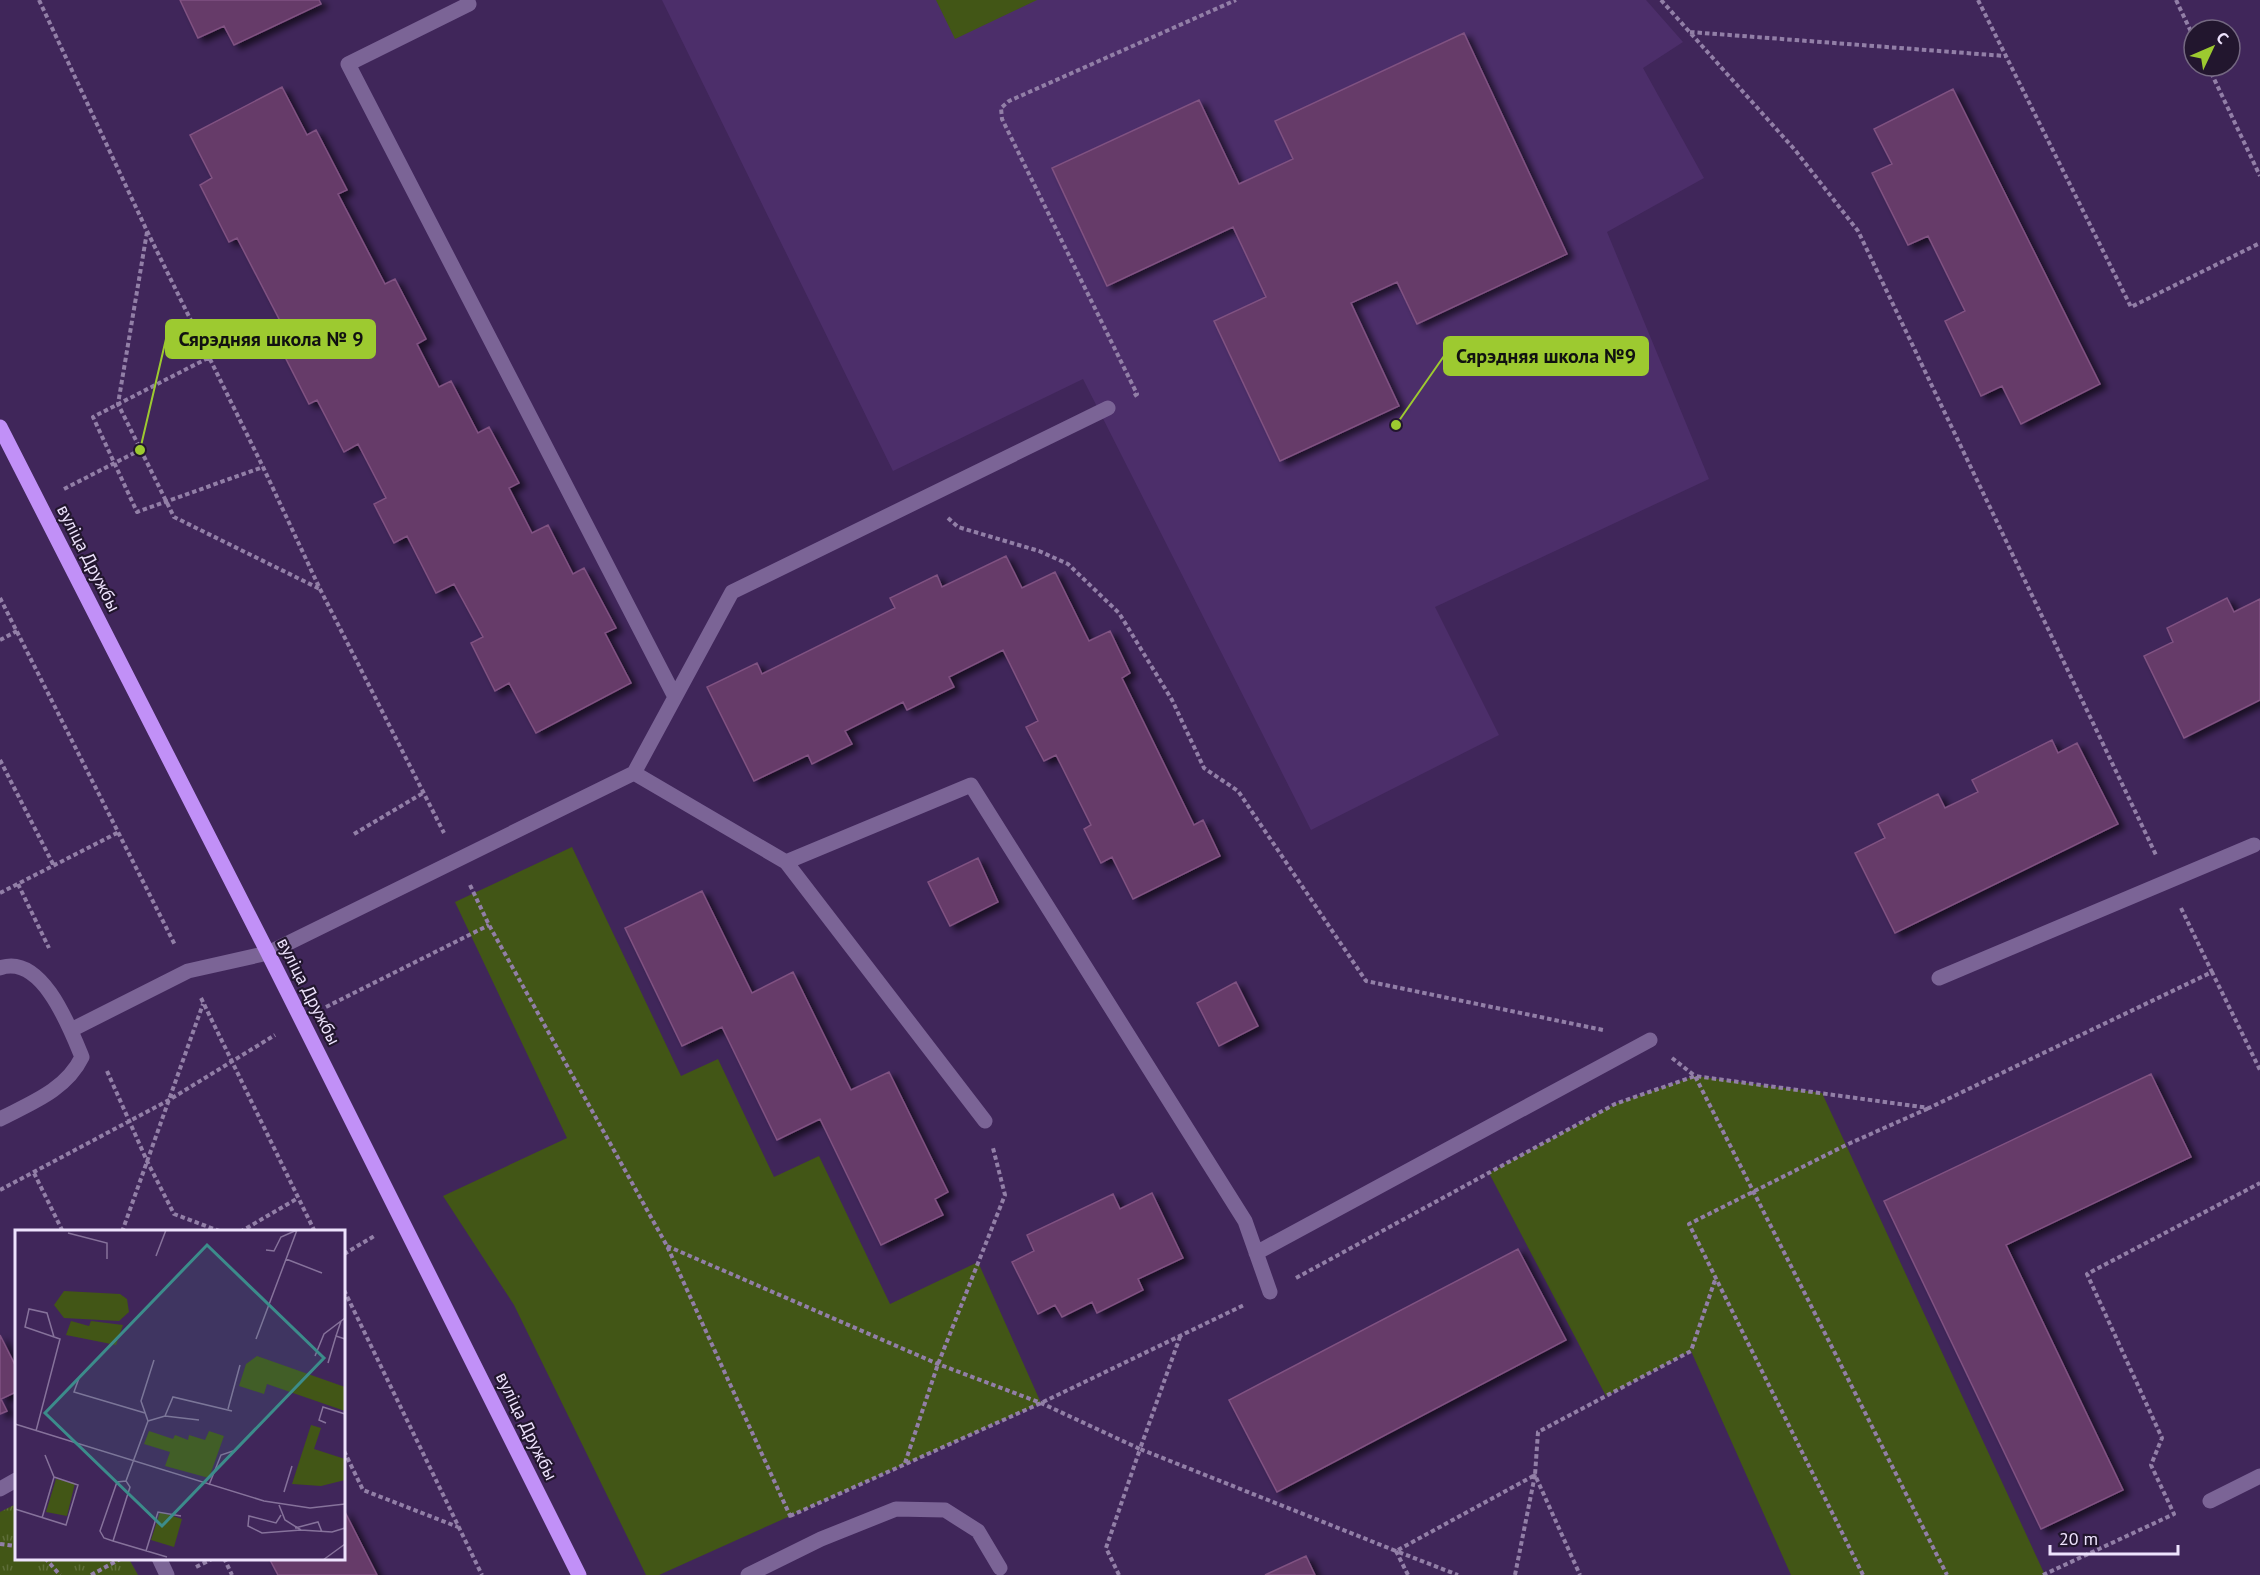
<svg xmlns="http://www.w3.org/2000/svg" width="2260" height="1575" font-family="'PT Sans',sans-serif">
<style>
.built{fill:#4c2e6a}
.grass{fill:#425616}
.park{fill:url(#park-tufts)}
.building{fill:#663a69;stroke:#805282;stroke-width:1.5;filter:url(#shadow)}
.lines{fill:none;stroke-linecap:round;stroke-linejoin:round}
.path{stroke:#927fa7;stroke-width:4;stroke-dasharray:4.5 3;stroke-linecap:butt}
.lane{stroke:#7b6496;stroke-width:15}
.street{stroke:#7b6496;stroke-width:15}
.primary{stroke:#c190f7;stroke-width:15}
.labels{text-anchor:middle;dominant-baseline:central;stroke-width:4.5;stroke-linejoin:round;paint-order:stroke}
.street-label{font-size:18px;fill:#eee3fd;stroke:#22162e}
.inset-road{fill:none;stroke:#86729b;stroke-width:1.5}
.view{fill:#3c8c8b;fill-opacity:0.15;stroke:#3c8c8b;stroke-width:3}
.inset-edge{fill:none;stroke:#eee3fd;stroke-width:3}
.leader{fill:none;stroke:#9dca30;stroke-width:2}
.callout-dot{fill:#9dca30;stroke:#22162e;stroke-width:2}
.callout{fill:#9dca30;stroke:#9dca30;stroke-width:2}
.callout-label{font-size:20px;text-anchor:middle;font-weight:bold;fill:#111}
</style>
<defs>
<pattern id="park-tufts" width="24" height="20" patternUnits="userSpaceOnUse" patternTransform="scale(1.5)"><rect width="24" height="20" fill="#425616"/><path d="M3 7l-1-3M5 7V3M7 7l1-3M15 17l-1-3M17 17v-4M19 17l1-3" fill="none" stroke="#5e6e39"/></pattern>
<filter id="shadow"><feDropShadow dx="6" dy="4" stdDeviation="3" flood-color="#0009"/></filter>
</defs>
<rect width="100%" height="100%" fill="#40265a"/>
<path class="built" d="M662,0H1646L1683,42L1643,68L1704,178L1607,232L1709,479L1435,607L1499,735L1311,830L1083,379L893,471Z"/>
<path class="grass" d="M936,0H1037L955,39Z
M572,847L681,1076L718,1059L774,1177L819,1156L890,1304L978,1262L1041,1403L659,1575H646L514,1305L443,1196L567,1138L455,902Z
M1695,1076L1822,1093L2045,1575H1791L1691,1351L1606,1396L1489,1173L1615,1104Z"/>
<path class="park" d="M16,1504V1558L129,1559L138,1575H0V1512Z"/>
<path class="building" d="M180,0H319L321,4L234,45L224,26L198,38Z
M1464,33L1567,254L1417,324L1397,282L1351,303L1399,406L1280,461L1214,321L1266,297L1233,227L1107,286L1052,168L1199,100L1239,184L1293,159L1275,121Z
M282,87L307,135L316,130L347,190L338,194L385,284L395,279L426,339L417,344L439,387L451,381L478,433L489,427L519,483L509,488L532,533L548,525L573,574L584,568L616,628L605,633L631,683L536,733L509,683L495,691L471,643L483,637L454,584L436,593L407,536L394,543L374,504L386,498L358,444L344,452L317,400L309,404L281,349L292,344L237,238L229,242L200,185L212,178L190,135Z
M1953,89L2100,384L2021,424L2002,386L1981,396L1945,321L1965,311L1928,236L1908,245L1872,173L1892,164L1874,129Z
M1006,556L1022,588L1055,572L1089,641L1110,631L1130,673L1122,678L1194,825L1203,820L1220,856L1133,899L1112,857L1101,863L1084,829L1091,825L1056,755L1044,761L1026,727L1038,721L1003,650L949,677L954,687L907,710L903,702L845,731L852,744L812,764L808,755L754,781L707,687L757,663L762,674L895,608L890,598L937,575L942,587Z
M2227,598L2234,612L2260,599V700L2184,738L2144,656L2173,642L2167,628Z
M2052,740L2058,753L2077,743L2118,824L1895,933L1855,853L1885,838L1878,824L1938,794L1945,808L1978,792L1972,780Z
M978,858L998,902L950,926L928,882Z
M702,891L752,993L793,972L851,1090L889,1072L948,1192L935,1199L943,1215L881,1245L820,1119L777,1140L722,1027L682,1046L625,928Z
M1236,982L1258,1026L1219,1046L1197,1003Z
M2151,1074L2191,1157L2006,1245L2123,1490L2041,1529L1884,1201Z
M1152,1193L1183,1258L1138,1279L1143,1290L1097,1313L1092,1302L1062,1317L1055,1305L1038,1314L1012,1262L1034,1251L1027,1235L1113,1194L1120,1209Z
M1518,1249L1566,1340L1277,1492L1229,1400Z
M0,1335L16,1367V1392L1,1399L7,1411L0,1414Z
M344,1510L377,1575H278L269,1558H344Z
M1306,1556L1315,1575H1265Z"/>
<g class="lines">
<path class="path" d="M39,0L147,231L263,467L320,589L444,833
M1661,0L1795,150L1858,231L2156,855
M1978,0L2131,307L2260,243
M2176,0L2194,38
M1690,32L2005,56
M2208,66L2260,176
M147,232L118,404L174,517L320,589
M208,358L93,417L137,512L263,467
M1134,396L1137,394L1002,119L1001,108L1009,101L1236,0
M64,489L140,450
M948,518L958,527L1039,551L1068,564L1119,613L1172,700L1204,768L1238,791L1366,981L1603,1030
M0,598L175,945
M0,640L17,631
M0,760L54,866
M354,834L423,793
M18,884L49,948
M470,885L489,925L667,1246L792,1520
M0,893L119,832
M2181,908L2212,972
M201,998L315,1232
M326,1007L489,925
M1672,1058L1695,1076L1947,1575
M107,1071L147,1161L174,1214L222,1232
M34,1173L63,1232
M0,1190L169,1100L275,1035
M122,1232L203,1004
M240,1232L298,1198
M667,1246L938,1364L1041,1403L1140,1449L1181,1334
M344,1254L376,1235
M1296,1278L1615,1104L1695,1076L1929,1108L2212,972L2260,1070
M344,1290L482,1575
M344,1451L363,1490L458,1527
M905,1463L938,1364L1005,1195L993,1148
M790,1516L1041,1403L1244,1305
M0,1544L16,1546
M45,1558L60,1575
M224,1558L232,1575
M196,1567L214,1558
M91,1575L122,1558
M1119,1575L1106,1548L1140,1449L1396,1551L1535,1475L1538,1432L1691,1351L1716,1277
M1408,1575L1396,1551L1458,1575
M1515,1575L1535,1475L1580,1575
M1863,1575L1689,1224L1846,1145L1929,1108
M2043,1575L2174,1514L2151,1465L2162,1438L2087,1274L2260,1183"/>
<path class="lane" d="M469,4L348,64L675,697
M634,773L786,862L985,1121
M786,862L971,785L1245,1221L1270,1292
M0,968C42,953 70,1028 82,1057C66,1090 31,1103 0,1119
M71,1030L188,971L268,953L634,773L732,592L1108,408
M1256,1253L1650,1040
M0,1489L16,1480
M2210,1501L2260,1476
M159,1558L167,1575
M748,1575L821,1539L896,1509L945,1510L978,1531L1000,1568"/>
<path class="street" d="M1939,978L2254,845"/>
<path class="primary" d="M0,427L268,953L579,1575"/>
</g>
<g class="labels">
<g class="street-label">
<text transform="translate(89 558) rotate(63)">вуліца Дружбы</text>
<text transform="translate(309 991) rotate(63)">вуліца Дружбы</text>
<text transform="translate(527 1426) rotate(64)">вуліца Дружбы</text>
</g>
</g>
<g transform="translate(15 1230)">
<rect width="330" height="330" fill="#40265a"/>
<path d="M49,61L105,64L112,69L114,82L104,91L49,88L39,75ZM56,91L74,96L76,91L108,95L101,115L51,105ZM242,126L330,157V181L252,154L249,164L224,156L231,134ZM296,195L306,198L299,219L330,229V250L306,256L277,254ZM134,201L158,209L160,205L173,210L174,205L190,210L194,201L209,206L194,248L150,236L155,222L129,214Z" fill="#425616"/>
<path d="M41,249L60,253L52,286L31,282ZM145,282L167,289L159,317L136,310Z" fill="#425616"/>
<path class="inset-road" d="M53,3L92,13V29M251,20L259,21L266,7L282,0M141,26L151,0M271,29L307,43M326,91L321,106L330,109M241,109L282,0M300,126L309,104L330,88M313,133L321,106M64,148L59,162L130,183M213,179L225,135M150,186L158,167L217,181M133,191L150,186L184,190M311,193L304,190L308,177L330,184M0,194L249,271L295,278L330,274M21,201L45,109L10,97L14,79L32,83L39,107M111,251L102,252L85,301L89,308L98,311L115,257L111,251L133,191L126,171L139,130M194,255L206,225L218,221M269,262L277,236M264,275L270,290L286,300L317,302L330,298M0,279L51,295L63,255L39,247M266,285L261,293L234,286L233,296L247,303L286,300M27,288L39,247L30,225M280,298L303,292L307,302M98,311L152,327M131,321L143,282L166,286M308,330L330,314"/>
<path class="view" d="M192,15L309,128L147,296L30,183Z"/>
<rect width="330" height="330" class="inset-edge"/>
</g>
<path class="leader" d="M140 450L166 339M1396 425L1444 356"/>
<g class="callout-dot">
<circle cx="140" cy="450" r="6"/>
<circle cx="1396" cy="425" r="6"/>
</g>
<g class="callout">
<rect x="166" y="320" width="209" height="38" rx="6"/>
<rect x="1444" y="337" width="204" height="38" rx="6"/>
</g>
<g class="callout-label">
<text x="271" y="346">Сярэдняя школа № 9</text>
<text x="1546" y="363">Сярэдняя школа №9</text>
</g>
<g transform="translate(2212 48) rotate(46)"><circle r="28" fill="#22162e" stroke="#746881" stroke-width="1.5"/>
<path d="M0-4.5L10 22L0 15L-10 22Z" fill="#9dca30"/>
<text y="-9" font-size="16" font-weight="bold" text-anchor="middle" fill="#eee3fd">С</text>
</g>
<path d="M2050 1545v9h128v-9" fill="none" stroke="#eee3fd" stroke-width="3"/>
<text x="2059" y="1545" font-size="18" fill="#eee3fd" stroke="#22162e" stroke-width="4.5" paint-order="stroke">20 m</text>
</svg>
